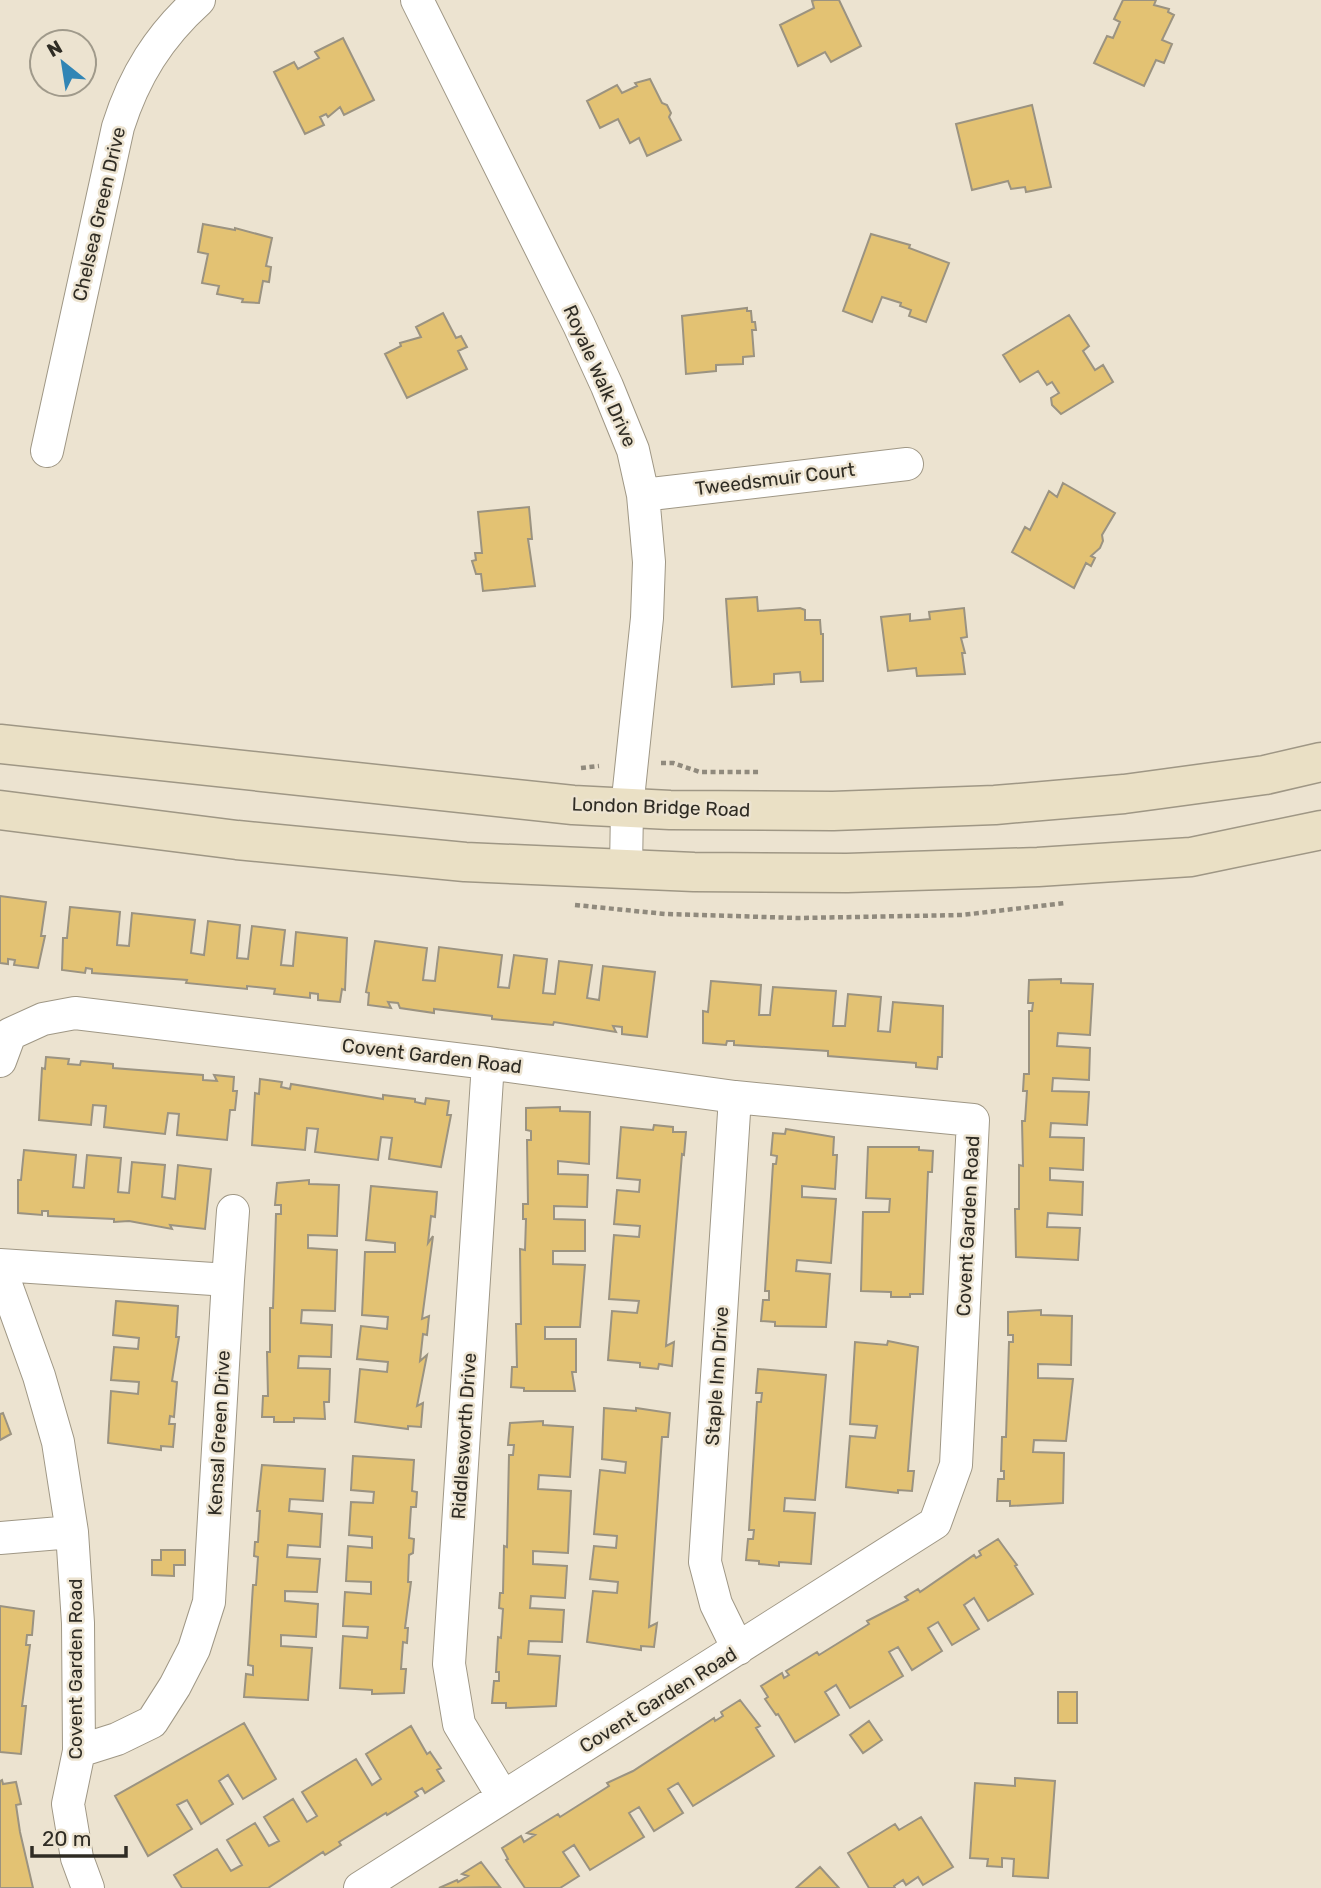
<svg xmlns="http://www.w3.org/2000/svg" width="1321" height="1888" font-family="Rubik,sans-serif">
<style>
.building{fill:#e3c273;stroke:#9b9381;stroke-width:2}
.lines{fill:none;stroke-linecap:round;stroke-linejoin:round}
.minor-casing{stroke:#9f9785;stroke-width:34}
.secondary-casing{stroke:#9f9785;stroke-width:41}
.path{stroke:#908a7d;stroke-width:4.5;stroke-dasharray:5 3.5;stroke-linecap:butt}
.minor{stroke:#fff;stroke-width:32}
.secondary{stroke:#eae0c5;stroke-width:38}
.labels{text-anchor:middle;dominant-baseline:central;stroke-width:5;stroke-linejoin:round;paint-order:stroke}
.street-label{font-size:19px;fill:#2f2c24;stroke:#ece3d0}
</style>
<rect width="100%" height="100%" fill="#ece3d0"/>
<path class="building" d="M815,0H839L861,46L831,62L825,52L798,66L780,25L814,8L812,1Z
M1123,0H1156L1154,5L1169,9L1168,12L1174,15L1162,40L1172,44L1164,63L1156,60L1144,86L1094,63L1107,36L1113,38L1120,22L1114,19Z
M343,38L374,100L344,115L340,107L328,117L326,114L320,117L324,125L305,134L274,72L294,62L298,69L319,58L315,52Z
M650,79L662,103L667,105L671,113L669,117L681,140L647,156L639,138L630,143L618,119L600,128L587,101L617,85L622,93L637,86L635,83Z
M1032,105L1051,187L1026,192L1025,187L1011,189L1008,181L972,190L956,124Z
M203,224L235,230V228L272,238L266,266L271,267L269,282L263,281L259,303L242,302L243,299L217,294L219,286L202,283L208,254L198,252Z
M871,234L910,245L909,248L949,263L926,322L909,316L911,310L900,306L901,303L882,297L872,322L843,311Z
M747,308V311H751L752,322H755L756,330H752L754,356L743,357V364L716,365V371L686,374L682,316Z
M443,313L456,338L461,336L467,347L458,351L467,369L407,398L385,354L401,346L400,343L421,337L416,327Z
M1069,315L1089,346L1083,351L1095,370L1103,365L1113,382L1061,414L1052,405L1051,398L1059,393L1052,382L1047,385L1038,371L1020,382L1003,355Z
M1063,483L1115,513L1102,535L1103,541L1100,548L1091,556L1095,558L1091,566L1086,563L1074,588L1012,552L1025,527L1030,530L1049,491L1057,497Z
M529,507L532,539H528L535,586L483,591L481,574H476L472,561L476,560L475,553H482L478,512Z
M757,597L758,611L800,608L805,610V620H820L821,634H823V681L801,682L800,672L774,674V684L732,687L726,599Z
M964,608L967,637L961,638L965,653H962L965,674L917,676L916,668L888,671L881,617L910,614V621L930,619L929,612Z
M0,896L46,902L41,936H45L38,968L14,965L15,960L8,959V964L0,963Z
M70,907L120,912L117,945L129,946L132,913L195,920L191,953L204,955L208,921L240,925L237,958L248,959L252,926L285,930L281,965L293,966L296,932L347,938L345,990L342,989L340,1002L318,1000V994L310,993V998L274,994L275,989L247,986V989L186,983L187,980L92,973V969L86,968L85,973L62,970L63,938H67Z
M375,941L427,948L423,980L435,981L439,947L502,955L498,987L509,988L514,955L547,959L543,993L555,994L559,961L592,965L587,998L599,1000L603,966L655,972L647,1037L622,1034V1027L613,1026L616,1032L554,1022L553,1025L492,1019V1016L434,1009V1013L400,1008L398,1003L388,1002L391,1008L368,1005L369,993L366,992Z
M1061,979V983L1093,984L1090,1035L1058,1033L1057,1046L1090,1048L1089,1080L1053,1078L1052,1091L1089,1092L1087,1125L1051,1123L1050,1137L1084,1138L1083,1170L1050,1168V1180L1083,1182L1082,1215L1048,1213L1047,1227L1080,1228L1078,1260L1016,1257L1015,1209H1019V1165L1023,1166L1022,1121H1025L1027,1091H1023L1024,1074H1029V1011H1032L1033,1003H1028L1029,980Z
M711,981L761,985L759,1015H770L773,987L836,991L833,1026H845L848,994L881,997L878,1031L890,1032L893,1002L943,1006L942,1057H938L937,1069L916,1067V1063L828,1056V1051L734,1045V1041H727L726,1045L703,1043V1011L708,1012Z
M46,1057L69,1059L68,1064L80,1065L81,1061L113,1064V1068L203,1075V1080L217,1081L214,1075L234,1077L233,1091H237L235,1110H230L227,1140L177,1135L179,1114L168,1113L165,1134L104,1127L106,1106L93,1105L91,1125L39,1120L42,1068L45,1069Z
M260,1079L282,1082L281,1087L290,1089L291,1084L383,1099V1095L415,1099V1102L425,1104L426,1098L449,1101L447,1115H451L441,1167L389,1159L392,1138L381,1137L378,1160L315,1152L318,1129L307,1128L305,1150L252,1145L255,1093L259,1094Z
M560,1107V1111L590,1112L589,1164L558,1161V1174L588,1175L587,1207L554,1206V1219L585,1220V1251H553V1264L585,1265L580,1327H545V1339H576V1372H572L575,1391H524V1388L511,1387L512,1367H517L516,1324H521L520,1249L525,1250L526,1219H523V1204H528L527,1140H531V1131L526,1130V1108Z
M654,1125L673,1127V1132H686L684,1155L682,1154L666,1346L674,1342L672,1366L659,1364L658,1369L640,1367V1363L608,1360L612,1311L637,1313L639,1301L609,1299L614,1235L639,1237L640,1226L614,1224L617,1190L639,1192L640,1180L617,1178L621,1127L653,1130Z
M786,1129L834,1137L833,1155H837L835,1189L802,1186V1197L836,1199L831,1263L797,1260L796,1271L830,1274L826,1327L775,1326V1322L761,1321L763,1300H769V1291H765L773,1164H776L777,1156L771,1155L773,1133L785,1134Z
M868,1147H919V1150L933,1151L932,1172H928L923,1294H910V1297H891V1292L861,1291L863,1212H889L890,1199L866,1198Z
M24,1150L76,1155L73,1187L84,1188L87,1155L121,1158L118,1192L129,1193L132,1162L165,1165L162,1197L175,1199L178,1165L211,1169L205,1229L170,1225L172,1229L129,1221L114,1222V1219L48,1216V1211H42V1215L18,1213V1180H21Z
M309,1180V1184L339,1185L337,1236L308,1235V1248L337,1250L335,1311L302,1310L301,1323L332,1325L331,1357L299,1356L298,1368L330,1369L329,1402H324L325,1419L294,1418V1422H274V1417H262L263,1396H268L267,1352H270V1308H273L276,1214H281V1205H275L277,1183Z
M371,1186L437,1192L435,1217L431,1216L428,1243L433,1236L422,1319L429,1316L427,1335L423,1334L420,1361L427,1355L417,1406L423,1403L421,1427L408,1426V1429L355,1422L360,1369L387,1372L388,1362L357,1359L361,1326L387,1329L388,1317L362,1315L365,1252H395V1243L366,1240Z
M116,1301L178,1306L176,1337H179L172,1381L177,1382L174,1417L170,1416L169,1424H175L173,1447L161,1446V1450L108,1443L111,1391L138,1394L139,1382L111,1380L114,1347L138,1349L139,1338L113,1335Z
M1041,1310V1315L1072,1316L1071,1365L1038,1364V1378L1073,1379L1066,1441L1034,1440L1033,1452L1064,1453L1063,1503L1010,1506V1501H997L998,1479H1004V1471H1001L1002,1437H1006L1009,1342H1013V1335H1008V1312Z
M888,1341L918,1347L908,1471H914L912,1491L898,1490V1493L846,1487L850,1436L875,1438L877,1426L850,1424L855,1342L887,1345Z
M758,1369L826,1375L815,1500L785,1498L784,1511L815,1513L811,1564L779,1562V1566L759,1564V1561L746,1560L748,1539H753L754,1530H749L757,1402H761L762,1393H756Z
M604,1408L636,1411V1408L670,1413L668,1437H662L649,1627L657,1623L654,1647L641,1646V1650L587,1642L593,1591L617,1593L618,1582L590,1579L594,1546L616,1548L617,1536L594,1534L600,1470L625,1473L626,1462L602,1459Z
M3,1413L11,1434L0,1440V1414Z
M543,1421V1425L573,1427L570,1477L539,1475L538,1489L571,1491L568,1553L533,1551V1564L567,1566L565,1598L531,1596L530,1608L564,1610L562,1642L529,1641L528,1654L560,1656L556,1706L506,1708V1703H492L494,1681H499V1672H496L498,1637L501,1638L503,1609L499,1608L500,1593H503L504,1546L507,1547L509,1455H513L514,1445H508L510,1423Z
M353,1456L414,1460L412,1491L417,1492L416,1507H411L409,1538L414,1539L413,1553L409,1555L408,1582H411L405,1628H408L407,1643L403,1642L401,1669H406L404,1693L372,1694V1690L340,1688L343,1636L367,1638L368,1627L343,1626L345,1592L371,1594V1582L346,1581L348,1546L372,1548V1537L349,1535L351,1502L373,1503L374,1492L351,1490Z
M262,1465L325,1469L323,1501L290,1499L289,1511L322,1514L320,1547L288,1545L287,1557L320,1559L317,1592L285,1591V1601L318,1604L316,1637L281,1635V1646L312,1648L308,1700L244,1697L246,1674L253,1675V1666L248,1665L253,1585H256L258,1557L254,1556L255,1542H258L260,1511H257Z
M998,1539L1017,1565L1015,1566L1033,1594L988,1621L974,1598L964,1605L979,1629L952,1645L938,1622L928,1628L942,1651L912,1670L898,1647L889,1652L903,1676L850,1708L836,1685L825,1692L839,1715L795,1742L778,1714L776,1715L765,1699L768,1697L761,1686L782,1673L784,1678L789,1675L786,1671L817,1652L819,1655L869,1624L867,1621L908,1600L905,1597L918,1589L920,1592L974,1555L976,1558L981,1555L979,1551Z
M161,1550H185V1565H174V1576L152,1575V1560H161Z
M0,1606L34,1611L32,1635H27L26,1645H30L22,1706H26L21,1754L0,1752Z
M1058,1692H1077V1723H1058Z
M740,1700L760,1726L756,1728L774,1756L693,1806L678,1783L668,1789L683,1813L654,1831L639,1807L629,1813L644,1837L590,1870L574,1845L563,1852L579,1876L560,1888H525L506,1860L508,1859L502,1848L521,1836L524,1842L535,1835L527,1833L558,1814L560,1817L609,1786L607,1783L633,1771L714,1718L715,1721L723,1716L721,1712Z
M869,1721L882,1740L863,1753L850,1735Z
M244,1723L276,1779L243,1799L228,1775L219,1781L233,1804L201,1824L187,1800L177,1805L192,1829L148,1856L115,1796Z
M411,1726L427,1754L430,1752L441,1768L437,1770L444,1781L425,1793L422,1788L415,1792L418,1796L387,1815L386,1813L339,1842L341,1845L325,1855L323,1852L268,1888H182L174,1875L217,1849L231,1871L242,1865L227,1840L255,1823L269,1846L279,1841L264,1817L293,1799L307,1822L317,1816L302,1792L356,1759L372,1785L381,1779L366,1754Z
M1015,1778L1055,1781L1048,1878L1013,1876L1014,1859L1002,1858V1867L987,1866L988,1859L970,1858L975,1783L1015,1786Z
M2,1780L3,1784L16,1782L21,1804L16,1805L20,1832L33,1888H0V1781Z
M921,1817L953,1867L923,1885L918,1877L906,1885L903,1880L894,1886L895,1888H869L848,1853L895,1824L899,1830Z
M481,1862L500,1887L439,1888L457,1880L458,1882L468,1876L462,1874Z
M820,1867L839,1888H796Z"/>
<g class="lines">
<defs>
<path id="minor" d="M417,0L579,325L607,386L633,450L643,495L649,562L647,618L627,808L626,869
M47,451L118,127C134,76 159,36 199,0
M643,495L907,464
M0,1061L10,1034L43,1019L75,1013L488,1063L735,1097L973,1120L956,1465L935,1523L360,1888
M488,1063L449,1664L459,1724L503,1797
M735,1097L705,1562L716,1604L738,1649
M0,1265L228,1280L209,1602L194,1649L175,1686L152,1722L117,1739L79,1751
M0,1268L39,1376L58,1442L72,1532L78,1623L79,1751L68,1804L77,1858L88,1888
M228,1280L233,1211
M0,1538L72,1532"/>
<path id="secondary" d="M0,744L573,805L670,810L833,811L995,805L1124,794L1265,775L1321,762
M0,810L237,840L465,862L694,872L847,873L1038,867L1191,857L1321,830"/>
</defs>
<use href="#minor" class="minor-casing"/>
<use href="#secondary" class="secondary-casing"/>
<path class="path" d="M661,763H673L700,772H759
M581,768L599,766
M575,905L665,914L799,918L962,915L1065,903"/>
<use href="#minor" class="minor"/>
<use href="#secondary" class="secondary"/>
</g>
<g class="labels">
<g class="street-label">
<text transform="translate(99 214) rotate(-77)">Chelsea Green Drive</text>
<text transform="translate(600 376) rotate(66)">Royale Walk Drive</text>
<text transform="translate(775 479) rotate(-7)">Tweedsmuir Court</text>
<text transform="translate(661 807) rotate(2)">London Bridge Road</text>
<text transform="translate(432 1056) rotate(7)">Covent Garden Road</text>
<text transform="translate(968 1226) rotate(-87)">Covent Garden Road</text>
<text transform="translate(717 1376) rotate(-86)">Staple Inn Drive</text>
<text transform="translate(219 1433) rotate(-87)">Kensal Green Drive</text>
<text transform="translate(464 1436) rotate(-86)">Riddlesworth Drive</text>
<text transform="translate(75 1669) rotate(-90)">Covent Garden Road</text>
<text transform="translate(658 1700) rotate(-32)">Covent Garden Road</text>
</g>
</g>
<g transform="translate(63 63) rotate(330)"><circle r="33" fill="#ece3d0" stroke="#a09a8b" stroke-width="2"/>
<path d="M0-5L12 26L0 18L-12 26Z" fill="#3185b5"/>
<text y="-10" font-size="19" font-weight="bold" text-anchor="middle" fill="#2f2c24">N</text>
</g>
<path d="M32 1846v10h94v-10" fill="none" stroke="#2f2c24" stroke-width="3.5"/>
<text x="42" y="1846" font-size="21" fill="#2f2c24" stroke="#ece3d0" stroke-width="5" paint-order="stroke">20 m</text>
</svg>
